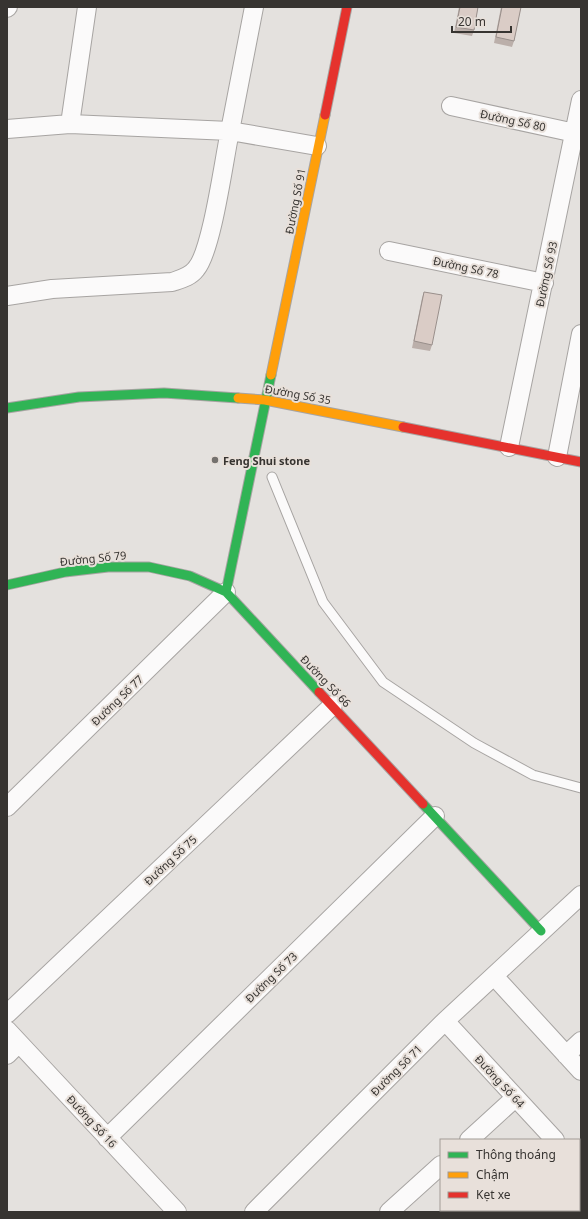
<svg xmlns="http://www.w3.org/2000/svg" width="588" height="1219" font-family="'Noto Sans',sans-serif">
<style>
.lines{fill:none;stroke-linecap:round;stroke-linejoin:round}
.lane-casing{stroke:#a7a4a2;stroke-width:11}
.street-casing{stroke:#a7a4a2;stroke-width:20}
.fast-casing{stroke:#a7a4a2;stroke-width:11}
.slow-casing{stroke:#a7a4a2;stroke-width:11}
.jam-casing{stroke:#a7a4a2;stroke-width:11}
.lane{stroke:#fbfafa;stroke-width:9}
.street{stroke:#fbfafa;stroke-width:18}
.fast{stroke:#30b455;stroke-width:9}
.slow{stroke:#ff9f0a;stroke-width:9}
.jam{stroke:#e5322d;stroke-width:9}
.wall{fill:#bbafaa}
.building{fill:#daccc6;stroke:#998f8b}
.poi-dot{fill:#74716e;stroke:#e8e0da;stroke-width:1.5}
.labels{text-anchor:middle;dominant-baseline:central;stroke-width:4;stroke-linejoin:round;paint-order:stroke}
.street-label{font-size:11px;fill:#373431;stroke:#e8e0da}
.poi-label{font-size:11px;font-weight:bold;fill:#373431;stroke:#e8e0da;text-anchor:start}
</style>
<rect width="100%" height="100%" fill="#e4e1de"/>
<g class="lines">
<defs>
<path id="lane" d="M272,477L323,602L383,682L474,743L533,775L581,788"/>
<path id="street" d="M254,7L230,131L317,146
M7,8L8,7
M451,106L575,133
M70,124L87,7
M7,129L70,124L230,131C224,159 212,251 196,269C190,277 181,279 172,282L52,289L7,296
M389,251L544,283
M509,447L581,100
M557,457L581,334
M7,807L226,592
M494,976L581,1071
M7,1014L333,705
M445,1021L555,1140
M7,1030L177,1212
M7,1055L19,1043
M566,1055L581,1041
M107,1138L435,816
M469,1140L515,1098
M579,1166L581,1168
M254,1212L445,1021L581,895
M389,1212L441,1165"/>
<path id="fast" d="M7,408L79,397L164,393L238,398
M7,585L65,572L108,567H149L190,576L226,592L319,692
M226,592L271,375
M423,804L541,931"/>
<path id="slow" d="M271,375L325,115
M238,398L265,400L403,427"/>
<path id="jam" d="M325,115L347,7
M403,427L581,462
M319,692L423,804"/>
</defs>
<use href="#lane" class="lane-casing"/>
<use href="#street" class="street-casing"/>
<use href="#fast" class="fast-casing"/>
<use href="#slow" class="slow-casing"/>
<use href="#jam" class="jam-casing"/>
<use href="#lane" class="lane"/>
<use href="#street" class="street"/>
<use href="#fast" class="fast"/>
<use href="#slow" class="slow"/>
<use href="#jam" class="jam"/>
</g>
<path class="wall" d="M459,7H478L474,30L472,36L454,33Z
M501,7H521L514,41L512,47L494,43Z
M424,292L432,345L430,351L412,348L422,298Z"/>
<path class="building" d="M460,7H478L474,30L456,27Z
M502,7H521L514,41L496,37Z
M424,292L442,295L432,345L414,341Z"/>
<circle class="poi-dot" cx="215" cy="460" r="4"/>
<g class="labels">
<g class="street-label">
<text transform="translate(513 120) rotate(12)">Đường Số 80</text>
<text transform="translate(295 201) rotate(-79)">Đường Số 91</text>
<text transform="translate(466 267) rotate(12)">Đường Số 78</text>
<text transform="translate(546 274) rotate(-78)">Đường Số 93</text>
<text transform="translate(298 394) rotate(10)">Đường Số 35</text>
<text transform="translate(93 558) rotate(-6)">Đường Số 79</text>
<text transform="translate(326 681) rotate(46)">Đường Số 66</text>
<text transform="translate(117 700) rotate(-44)">Đường Số 77</text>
<text transform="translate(170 860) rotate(-43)">Đường Số 75</text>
<text transform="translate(271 977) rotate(-44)">Đường Số 73</text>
<text transform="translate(396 1070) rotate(-45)">Đường Số 71</text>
<text transform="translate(500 1081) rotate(47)">Đường Số 64</text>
<text transform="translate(92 1121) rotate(47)">Đường Số 16</text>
</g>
<g class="poi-label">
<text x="223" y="460">Feng Shui stone</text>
</g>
</g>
<rect width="588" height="1219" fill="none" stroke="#373431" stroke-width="16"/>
<rect x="440" y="1139" width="140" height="72" fill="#e8e0da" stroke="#a19b96"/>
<rect x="448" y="1152" width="20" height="6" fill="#30b455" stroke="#a19b96"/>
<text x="476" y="1159" font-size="12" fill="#373431">Thông thoáng</text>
<rect x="448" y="1172" width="20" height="6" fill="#ff9f0a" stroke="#a19b96"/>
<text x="476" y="1179" font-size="12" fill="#373431">Chậm</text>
<rect x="448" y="1192" width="20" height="6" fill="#e5322d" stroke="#a19b96"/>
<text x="476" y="1199" font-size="12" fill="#373431">Kẹt xe</text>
<path d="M452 26v6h59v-6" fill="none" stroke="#373431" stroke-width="2"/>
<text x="458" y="26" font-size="12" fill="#373431" stroke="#e8e0da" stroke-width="3" paint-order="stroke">20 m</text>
</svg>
